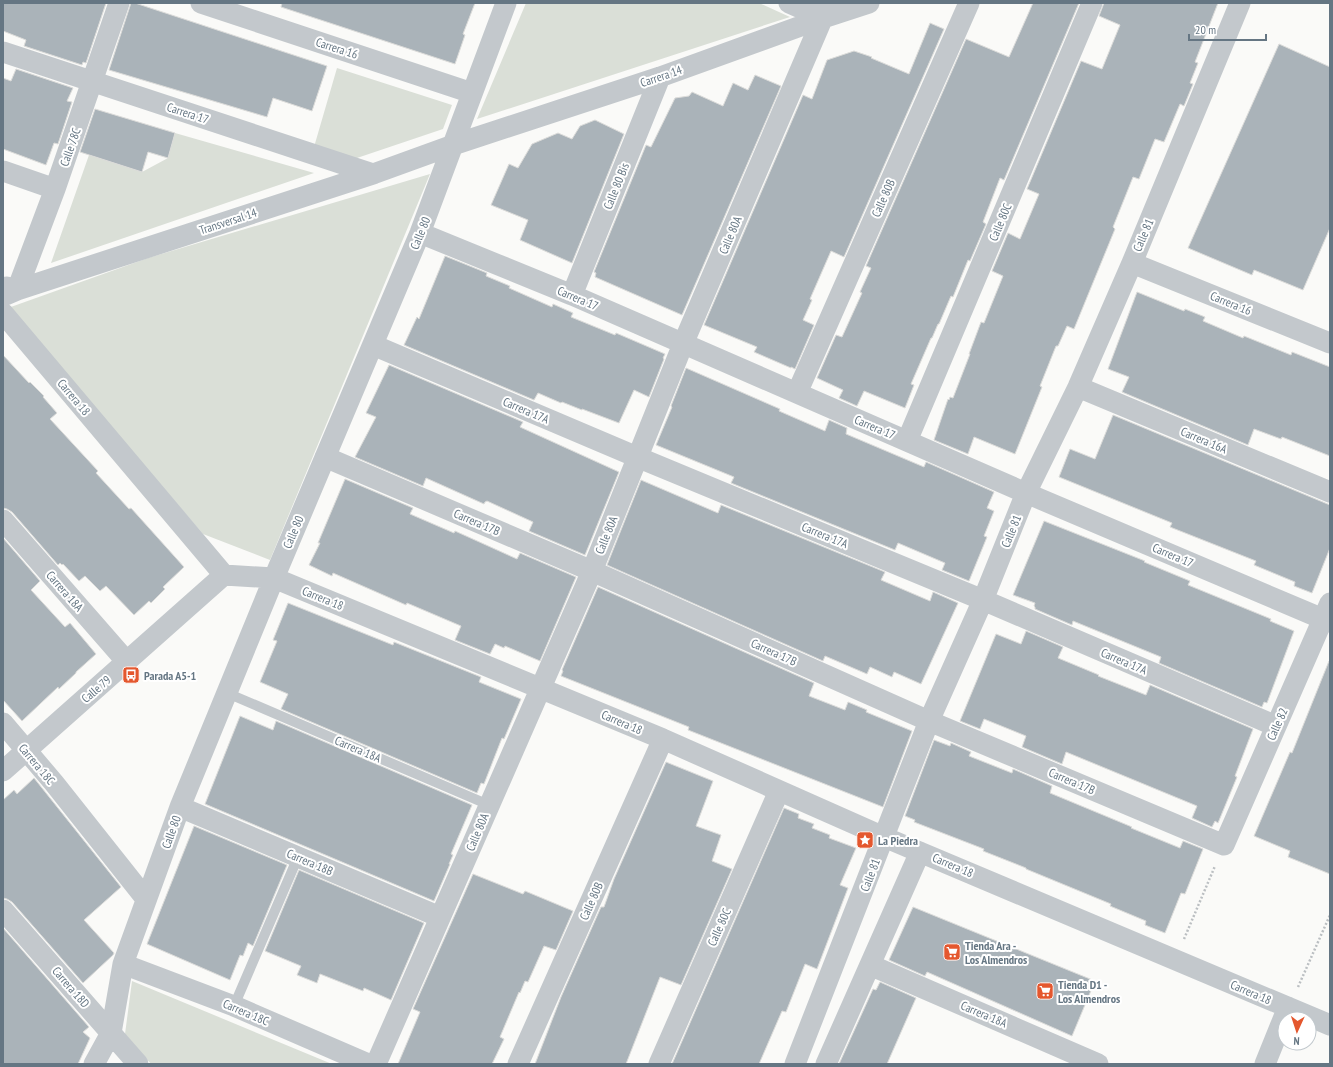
<svg xmlns="http://www.w3.org/2000/svg" width="1333" height="1067" font-family="'PT Sans Narrow',sans-serif">
<style>
.green{fill:#dadfd7}
.building{fill:#aab3b9;stroke:#dcdcda}
.lines{fill:none;stroke-linecap:round;stroke-linejoin:round}
.path{stroke:#bbbfc2;stroke-width:2.5;stroke-dasharray:2 2;stroke-linecap:butt}
.service{stroke:#c3c8cc;stroke-width:10}
.minor{stroke:#c3c8cc;stroke-width:21}
.labels{text-anchor:middle;dominant-baseline:central;stroke-width:4;stroke-linejoin:round;paint-order:stroke}
.street-label{font-size:12px;fill:#657683;stroke:#fff}
.poi-label{font-size:12px;font-weight:bold;fill:#657683;stroke:#fff;text-anchor:start}
</style>
<rect width="100%" height="100%" fill="#fafaf8"/>
<path class="green" d="M526,3H759L790,17L477,119Z
M337,68L452,105L443,129L354,159L314,147Z
M175,133L314,173L51,263L89,155L142,172L168,158Z
M430,174L270,560L203,534L8,308L148,258Z
M132,981L332,1064H151L125,1034Z"/>
<path class="building" d="M3,3H106L86,63L83,62L82,65L24,46L26,40L3,31Z
M131,3H135L327,66L312,111L273,98L267,117L109,70Z
M282,3H475L463,34L465,35L455,64L281,7Z
M1033,3H1079L1004,180L1000,178L983,222L986,224L970,261L968,260L953,297L951,296L939,324H938L932,338H931L911,384L914,385L905,408L864,391L857,406L839,398L843,390L817,378L836,335L842,337L862,293L860,292L871,268L866,266L966,39L1009,57Z
M1104,3H1218L1195,62L1198,63L1190,83L1193,84L1184,106L1180,104L1164,142L1155,139L1139,179L1133,177L1113,227L1115,229L1074,329L1067,326L1058,346H1056L1040,386L1042,387L1015,454L974,437L968,454L934,440L948,399L949,400L950,397L953,398L970,354H969L981,322L984,323L1003,276L992,271L1008,233L1020,239L1039,194L1027,189L1081,61L1102,69L1120,25L1099,16Z
M930,23L944,29L844,257L831,251L810,299L812,300L803,320L814,325L795,369L791,367V368L754,352L757,347L704,325L803,95L812,99L827,60L854,51L872,57L871,58L909,74Z
M1279,44L1330,67V228L1303,290L1254,270L1252,275L1188,248Z
M16,69L73,88L67,101L72,102L58,144L54,143L46,165L3,149V78L11,81Z
M755,75L781,86L682,315L595,277L596,273L594,272L646,145L651,147L675,98L689,96L692,92L723,106L733,83L748,90Z
M95,109L175,133L168,158L148,152L142,172L80,152Z
M595,120L624,134L572,263L520,240L528,220L491,205L509,164L518,168L532,144L558,133L572,139L580,126Z
M445,256L487,273L486,276L510,286L509,288L552,307L553,304L573,313L571,317L615,335L616,333L665,354L663,358L664,359L649,397L634,390L619,423L582,409V410L562,402L561,403L538,393L534,400L404,345L417,317L419,319Z
M1137,292L1184,311L1185,309L1205,317L1203,321L1243,338L1244,336L1291,355L1292,352L1330,367V456L1282,437L1281,439L1254,429L1248,445L1122,392L1129,377L1108,369Z
M3,355L29,383L30,382L44,396L43,397L57,413L50,419L98,471L96,473L129,509L131,508L184,567L163,587L165,589L151,603L149,601L134,615L106,586L100,591L85,576L79,581L63,564L62,565L60,563L58,565L12,512L7,509L3,508Z
M389,365L523,422L520,427L619,472L585,555L529,531L533,522L487,501L485,502L484,504L426,478L423,486L355,457L376,417L366,413Z
M686,368L780,409L779,411L825,431L829,420L847,428L846,434L924,467L926,462L994,492L987,508L994,511L984,536L987,537L969,581L942,570L945,563L898,543L895,550L731,483L734,477L656,445L672,407L671,406Z
M1113,415L1330,505V548L1312,593L1294,586L1295,582L1254,565L1256,561L1170,527L1172,523L1059,477L1070,449L1095,459Z
M345,479L413,508L410,514L454,533L455,531L517,559L520,553L576,577L540,661L505,646L504,648L495,644L490,654L455,640L461,626L407,603L406,605L333,573L332,576L309,565L320,543H318Z
M641,480L718,513L721,505L885,572L881,580L930,601L933,592L958,603L921,684L894,672L892,677L870,667L867,674L825,656L823,661L607,565Z
M1044,521L1145,561L1144,562L1190,581L1188,585L1271,619L1270,621L1294,631L1267,703L1264,702L1262,707L1159,663L1161,657L1073,621L1072,625L1035,609V607L1034,606L1035,603L1013,595Z
M3,538L40,581L31,590L65,627L70,623L96,654L76,672V673L59,689L58,687L22,721L3,700Z
M598,587L814,683L809,696L845,710L848,702L867,710L866,712L912,731L883,807L688,730L689,727L561,676L563,671L562,670Z
M288,603L393,645L394,642L481,677L479,682L521,699L504,739L502,738L484,784L481,783L477,793L281,709L288,694L260,682L277,641L273,640Z
M1026,631L1063,647L1058,658L1099,675L1098,676L1146,695L1150,685L1253,729L1235,776L1237,777L1218,823L1215,821L1212,827L1192,818L1197,806L1066,752L1062,764L1022,747L1026,736L984,719L980,729L960,721L996,634L1021,644Z
M1329,661H1330V874L1288,857L1290,851L1254,836L1290,752L1292,753Z
M240,716L273,730L276,721L472,805L451,854L453,855L449,864H450L434,901L205,804Z
M934,740L950,746L951,743L971,752L969,756L1012,773L1013,769L1052,786L1050,793L1132,827L1131,828L1180,848L1183,841L1203,849L1185,894L1181,893L1165,933L1145,925L1146,921L1110,906L1111,904L1026,869V868L983,851L984,849L914,822L915,820L905,816Z
M666,762L713,781L696,826L721,835L712,861L732,869L681,985L660,977L626,1064H535L561,997L601,907H604L614,879Z
M34,778L121,887L84,920L114,953L113,955L83,983L12,902L7,899L3,898V800L14,790L17,794Z
M784,808L799,814L798,818L814,824L812,828L830,835L829,838L856,848L840,885L848,888L817,969L805,964L786,1012L782,1011L759,1064H672Z
M194,826L287,865L253,946L248,943L243,956L240,955L230,980L147,944Z
M299,870L424,923L391,1000L364,988L363,991L320,974L317,983L297,975L301,966L265,951Z
M473,874L523,894L525,891L573,911L556,950L544,946L528,982L525,981L520,993L519,992L500,1037L504,1039L492,1064H398L420,1012L413,1009Z
M913,907L1095,981L1072,1036L927,972L925,976L889,960Z
M3,928L89,1027L83,1032L90,1038L78,1064H3Z
M880,982L916,998L887,1064H839L873,989L876,990Z"/>
<g class="lines">
<path class="path" d="M1184,939L1215,866
M1298,987L1330,915"/>
<path class="service" d="M227,693L489,805
M234,1006L298,857"/>
<path class="minor" d="M201,3L472,93
M789,3L823,18
M3,52L373,174
M3,171L55,189
M420,233L572,295L1026,493L1330,622
M1132,263L1330,343
M7,287L17,290L55,189L119,3
M572,295L660,77
M3,296L17,290L373,174L453,145L660,77L823,18L869,3
M3,313L224,575L274,578L663,739L884,837L1330,1025
M373,345L637,457L983,600L1276,726
M1078,387L1330,492
M797,393L969,3
M907,441L1092,3
M325,457L592,571L929,721L1224,845L1330,603
M3,520L127,662
M3,723L54,783L146,899
M3,771L224,575
M180,807L440,917
M3,910L138,1064
M123,964L234,1006L368,1064
M870,965L1098,1064
M94,1064L111,1033L123,964L180,807L274,578L420,233L506,3
M376,1064L592,571L683,344L829,3
M518,1064L663,739
M659,1064L779,791
M795,1064L929,721L983,600L1026,493L1078,387L1132,263L1240,3
M826,1064L920,852
M1265,1064L1288,1007"/>
</g>
<defs>
<symbol id="bus-square" viewBox="-11 -11 22 22"><rect x="-9" y="-9" width="18" height="18" rx="4" fill="#e4572e" stroke="#fff"/><path d="M-5-6H5V4H4V6H2V4H-2V6H-4V4H-5ZM-3.5-4V0h7V-4ZM-3.5 1.2v1.5H-2V1.2ZM2 1.2v1.5H3.5V1.2Z" fill="#fff"/></symbol>
<symbol id="sight-square" viewBox="-11 -11 22 22"><rect x="-9" y="-9" width="18" height="18" rx="4" fill="#e4572e" stroke="#fff"/><path d="M0-6L1.8-2.2L6-1.7L2.9 1.2L3.7 5.4L0 3.3L-3.7 5.4L-2.9 1.2L-6-1.7L-1.8-2.2Z" fill="#fff"/></symbol>
<symbol id="supermarket-square" viewBox="-11 -11 22 22"><rect x="-9" y="-9" width="18" height="18" rx="4" fill="#e4572e" stroke="#fff"/><path d="M-6-5.5h2.5l.6 2H6L4.5 2H-2.5L-4.4-4H-6ZM-1.5 3.2a1.3 1.3 0 1 0 .1 0ZM3 3.2a1.3 1.3 0 1 0 .1 0Z" fill="#fff"/></symbol>
</defs>
<g fill-rule="evenodd">
<use href="#bus-square" x="121" y="665" width="20" height="20"/>
<use href="#sight-square" x="855" y="830" width="20" height="20"/>
<use href="#supermarket-square" x="942" y="942" width="20" height="20"/>
<use href="#supermarket-square" x="1035" y="981" width="20" height="20"/>
</g>
<g class="labels">
<g class="street-label">
<text transform="translate(337 48) rotate(18)">Carrera 16</text>
<text transform="translate(661 76) rotate(-19)">Carrera 14</text>
<text transform="translate(188 113) rotate(18)">Carrera 17</text>
<text transform="translate(70 147) rotate(-71)">Calle 78C</text>
<text transform="translate(616 186) rotate(-68)">Calle 80 Bis</text>
<text transform="translate(883 198) rotate(-66)">Calle 80B</text>
<text transform="translate(228 221) rotate(-18)">Transversal 14</text>
<text transform="translate(1000 222) rotate(-67)">Calle 80C</text>
<text transform="translate(420 233) rotate(-68)">Calle 80</text>
<text transform="translate(730 235) rotate(-67)">Calle 80A</text>
<text transform="translate(1143 235) rotate(-67)">Calle 81</text>
<text transform="translate(578 298) rotate(23)">Carrera 17</text>
<text transform="translate(1231 303) rotate(22)">Carrera 16</text>
<text transform="translate(74 397) rotate(50)">Carrera 18</text>
<text transform="translate(526 410) rotate(23)">Carrera 17A</text>
<text transform="translate(875 427) rotate(23)">Carrera 17</text>
<text transform="translate(1204 440) rotate(23)">Carrera 16A</text>
<text transform="translate(477 522) rotate(23)">Carrera 17B</text>
<text transform="translate(1011 531) rotate(-68)">Calle 81</text>
<text transform="translate(293 532) rotate(-67)">Calle 80</text>
<text transform="translate(606 535) rotate(-68)">Calle 80A</text>
<text transform="translate(825 535) rotate(22)">Carrera 17A</text>
<text transform="translate(1173 555) rotate(23)">Carrera 17</text>
<text transform="translate(65 591) rotate(49)">Carrera 18A</text>
<text transform="translate(323 598) rotate(22)">Carrera 18</text>
<text transform="translate(774 652) rotate(24)">Carrera 17B</text>
<text transform="translate(1124 661) rotate(23)">Carrera 17A</text>
<text transform="translate(96 689) rotate(-41)">Calle 79</text>
<text transform="translate(622 722) rotate(23)">Carrera 18</text>
<text transform="translate(1277 724) rotate(-66)">Calle 82</text>
<text transform="translate(358 749) rotate(23)">Carrera 18A</text>
<text transform="translate(37 764) rotate(50)">Carrera 18C</text>
<text transform="translate(1072 781) rotate(23)">Carrera 17B</text>
<text transform="translate(171 832) rotate(-70)">Calle 80</text>
<text transform="translate(477 832) rotate(-67)">Calle 80A</text>
<text transform="translate(310 862) rotate(23)">Carrera 18B</text>
<text transform="translate(953 865) rotate(23)">Carrera 18</text>
<text transform="translate(870 875) rotate(-69)">Calle 81</text>
<text transform="translate(591 901) rotate(-66)">Calle 80B</text>
<text transform="translate(719 927) rotate(-66)">Calle 80C</text>
<text transform="translate(71 987) rotate(49)">Carrera 18D</text>
<text transform="translate(1251 992) rotate(23)">Carrera 18</text>
<text transform="translate(246 1012) rotate(23)">Carrera 18C</text>
<text transform="translate(984 1014) rotate(23)">Carrera 18A</text>
</g>
<g class="poi-label">
<text x="144" y="675">Parada A5-1</text>
<text x="878" y="840">La Piedra</text>
<text x="965" y="945">Tienda Ara -<tspan x="965" dy="14">Los Almendros</tspan></text>
<text x="1058" y="984">Tienda D1 -<tspan x="1058" dy="14">Los Almendros</tspan></text>
</g>
</g>
<rect width="1333" height="1067" fill="none" stroke="#657683" stroke-width="8"/>
<g transform="translate(1297 1031) rotate(183)"><circle r="19" fill="#ffffff" stroke="#c1c8cd"/>
<path d="M0-3L7 15L0 10L-7 15Z" fill="#e4572e"/>
<text y="-6" font-size="11" font-weight="bold" text-anchor="middle" fill="#657683">N</text>
</g>
<path d="M1189 34v6h77v-6" fill="none" stroke="#657683" stroke-width="2"/>
<text x="1195" y="34" font-size="12" fill="#657683" stroke="#ffffff" stroke-width="3" paint-order="stroke">20 m</text>
</svg>
